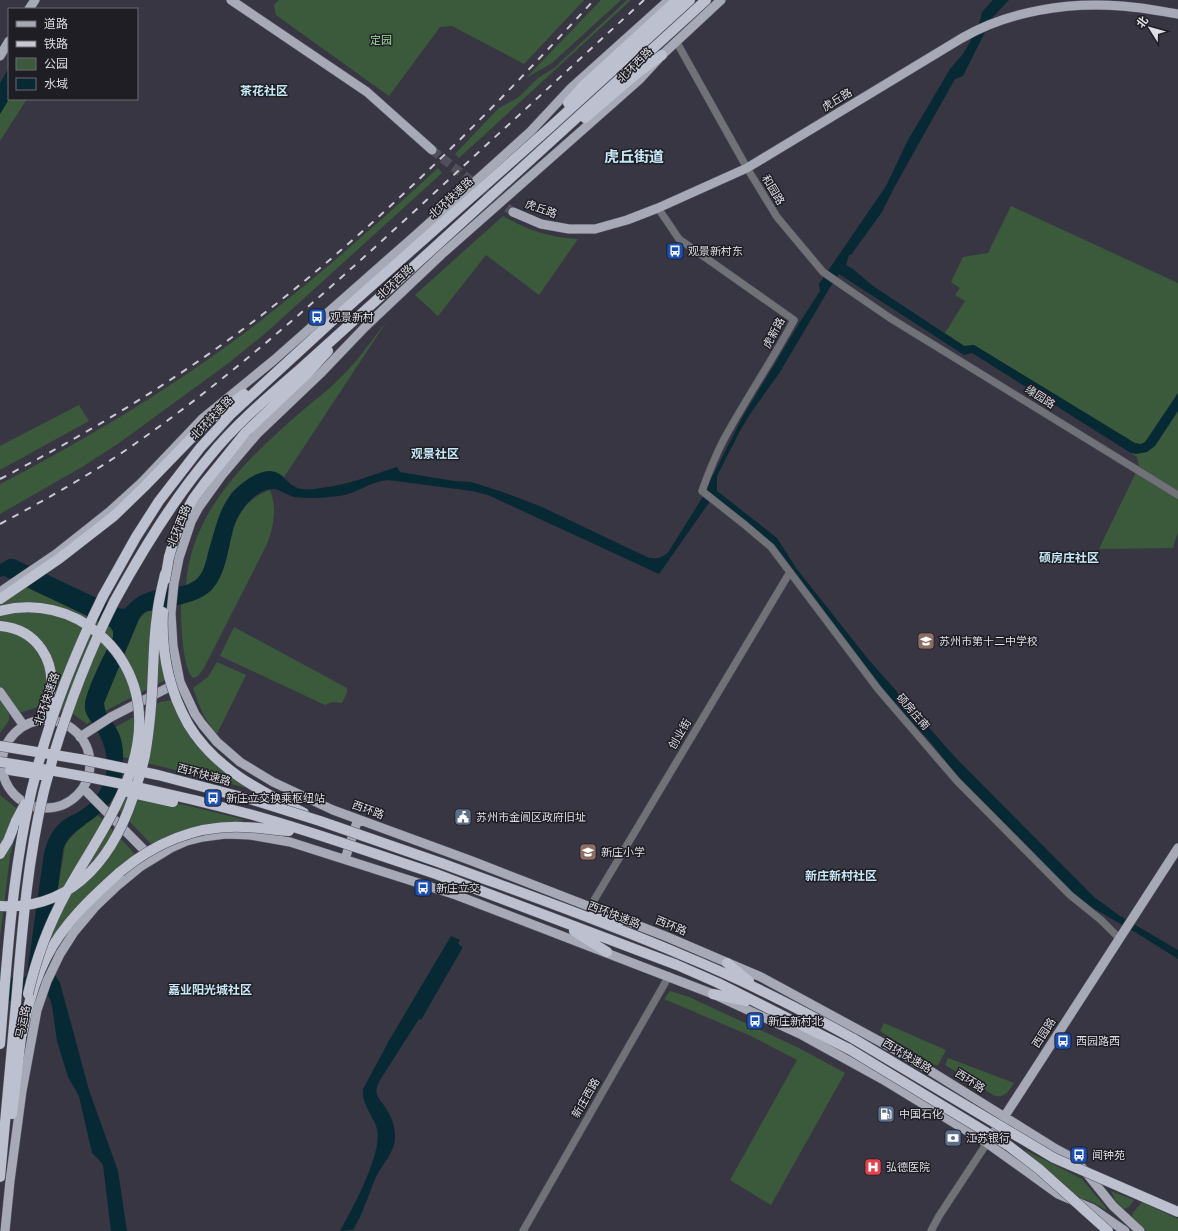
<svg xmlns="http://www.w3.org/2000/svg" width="1178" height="1231" font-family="'Fira Sans','Noto Sans SC',sans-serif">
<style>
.green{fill:#3b5a3c}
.water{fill:#062934}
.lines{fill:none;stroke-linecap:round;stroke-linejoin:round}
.major-tunnel{stroke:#514f5a;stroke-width:9;stroke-dasharray:9 4.5;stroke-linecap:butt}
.minor-casing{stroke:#56545f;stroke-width:8}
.major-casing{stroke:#56545f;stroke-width:10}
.highway-casing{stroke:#56545f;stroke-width:11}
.minor{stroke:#707278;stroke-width:7}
.major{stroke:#a7aab6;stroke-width:9}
.highway{stroke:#bdc1cf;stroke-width:10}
.rail{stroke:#c9c7d0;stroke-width:2;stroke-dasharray:7 7;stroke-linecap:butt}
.highway-bridge-casing{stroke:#56545f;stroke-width:11;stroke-linecap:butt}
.highway-bridge{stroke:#bdc1cf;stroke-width:10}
.labels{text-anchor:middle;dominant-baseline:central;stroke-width:3;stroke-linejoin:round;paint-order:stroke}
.park-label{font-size:11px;fill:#a2dfa3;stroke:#1f1e24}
.street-label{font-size:11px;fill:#dedce4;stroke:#1f1e24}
.poi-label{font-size:11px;fill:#dedce4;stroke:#1f1e24;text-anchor:start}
.neighbourhood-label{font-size:12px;font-weight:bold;fill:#c6e7f6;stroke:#1f1e24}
.district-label{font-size:15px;font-weight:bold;fill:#c6e7f6;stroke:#1f1e24}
</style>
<rect width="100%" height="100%" fill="#383642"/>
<path class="green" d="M279,0H584L524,64L452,26L440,27L389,96L276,15L274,5Z
M601,0H621L552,63L526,78Z
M627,0H631L459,158L455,154L499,108L519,97L538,78L554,68Z
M9,99H27L0,141V114Z
M438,168L442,173L268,331L230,362L119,443L82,467L0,514V484C83,441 164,393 239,337C309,285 374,227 438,168Z
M1011,206L1178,283V532L1173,548L1099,549L1139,466L1137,457L1131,453L1134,443L974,345L965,346L945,333L965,301L955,295L960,288L951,282L963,257L988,253Z
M503,216C527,230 550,238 578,239L539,295L486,255L438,316L415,295Z
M387,321L284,477L280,474L261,473L249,478L232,492L222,509L203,571L197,579L186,585C191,510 249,457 302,411C314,400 328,391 339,379C357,362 372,340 387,321Z
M79,405L89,421L0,470V446Z
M270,490C277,507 274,524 268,542L204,668L198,676L193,678C182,668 181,620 181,604C189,602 197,600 204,595C242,570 214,511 270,490Z
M25,587L76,610L110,627L113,631V637C106,653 82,695 85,710C86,714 89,718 91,721L87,724L70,712L60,709L41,706L19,713L0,688V603Z
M160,609L167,679L105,711L104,703L106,697L139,619L146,612Z
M234,627L347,688V693L342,703L332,702L325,705L220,656Z
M217,662L246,675L217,734C205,721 199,706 193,688L208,677Z
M0,700C12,718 13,716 0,733Z
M172,700L192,734L255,790L123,757L121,740L116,727L160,702Z
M119,789L246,820C208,824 185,827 151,844L111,802Z
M0,795L21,812L10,856L0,938Z
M98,815L135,854L121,866L49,943L65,846C72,832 85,825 98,815Z
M670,991L689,997L799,1048L845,1073L771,1205L730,1180L797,1060L751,1036L664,999Z
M884,1023L946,1050L938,1065H935L880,1031Z
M948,1058L1014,1083C1009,1091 1005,1098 995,1096L945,1065Z
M1023,1149L1082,1179L1106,1208V1210L1094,1203L1076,1196L1056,1177Z
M1111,1191L1134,1200L1129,1207L1124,1209L1116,1202Z
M1142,1202L1178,1219V1231H1147L1135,1221L1132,1216L1133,1213Z"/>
<path class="water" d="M993,0H1009L992,18L963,76L955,79L895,186L882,212L851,255H849L846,265L853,269L873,286L964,346L974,345L1135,443L1141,444L1145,442L1178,393V411L1155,446L1147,452L1136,454L1131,453L972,353L964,355L839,274L829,289L780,372L750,414L741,429L717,476V491L777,538L796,568L868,659L954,756L1094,897L1120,916L1178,950V959L1135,932L1082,902L1074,895L958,777L932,744L878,685L771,544L713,497L659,574L488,495L472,491L388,480C370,481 357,494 339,496C324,498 309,499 294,497C287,495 281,490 274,489C256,488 239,511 234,526C228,547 226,579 208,593C196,602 175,606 160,609C155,610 150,610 145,612C142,614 141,616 139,619L104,703C104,714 113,721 117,730C122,738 123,748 123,757C123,789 114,804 87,823C77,831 68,836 63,849L53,925L49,943L48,964L60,983L89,1090L118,1171L127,1231H111L103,1165L100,1161L92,1153L79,1096L68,1077L57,1041L52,1006L50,999L41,985L30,974L25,992L22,997L0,1004V979L25,977L27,974L44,853C47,842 51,832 59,824C65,818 73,815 80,811C92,804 102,791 105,778C110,761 105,743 96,729C92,722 85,715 85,707C84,693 106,652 113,637V631L110,627L4,576L0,577V564L9,559H14L118,608L124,609C128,606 131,602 135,599C140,595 146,593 152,591C166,586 187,590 198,578C204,571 206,562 208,553C218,520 221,493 255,475C283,461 283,487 303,489C309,490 315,489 321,488C348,485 372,475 397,467L400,472L454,481L471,482L503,492L542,507L647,557C656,560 663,558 669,551L707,490L709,483L742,418L800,322L820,291L819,284L886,186L907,142L950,69L963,54L970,42L980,21L982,12Z
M9,68V99L0,114V83Z
M451,936L460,940L458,944L463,947L421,1020L419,1019L380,1080C378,1084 375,1090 377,1094C378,1099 383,1103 385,1107C391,1115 395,1126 395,1136C396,1151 382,1164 376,1177C368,1195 363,1214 353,1230L340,1231C352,1209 383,1153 377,1129C374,1116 361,1104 363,1089L390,1039Z"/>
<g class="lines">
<path class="major-tunnel" d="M432,150L493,198L513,212"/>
<defs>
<path id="minor" d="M676,41L747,168L777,217L823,272L890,318L1178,495
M658,208L679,239L794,320C772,361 745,400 723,441C715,457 708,474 702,491L745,525L771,547L878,689L957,781L1070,895L1101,920L1119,938
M590,907L790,572
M523,1231L669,976
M931,1231L939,1216L987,1143"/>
<path id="major" d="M231,0L367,92L432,150
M721,0L662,55L639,80L442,254L365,327L322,372L257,434L222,475L199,507L191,522L179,558L174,583L171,613L173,646L180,682L195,714L202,724L217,742L240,762L273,782L333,810L472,861L665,936L761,977L903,1054L1056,1149L1069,1156L1080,1165L1113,1206L1140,1231
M29,9L35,0
M0,56L9,41
M513,212L541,224L569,229H595L627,220L658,208L747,168L962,38C1009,11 1067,2 1121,6C1140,7 1159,11 1178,14
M0,592L56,554L109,512L141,483L202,419L274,360L418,233L531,131L571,88L669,0
M0,692L24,726
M2 764a44 44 0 1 1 88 0a44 44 0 1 1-88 0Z
M80,737L111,717L177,683
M83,788L152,858
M345,859L358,819
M988,1142L1178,848
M5,1231L10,1181L22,1091L37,1010L47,981L60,954L74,932L95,907L117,886L140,867L171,848L187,841L203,837L226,834L250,835L290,842L456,895L713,994L802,1035L882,1079L987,1143L1058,1194L1093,1209L1125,1231"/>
<path id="highway" d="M568,103L583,86L677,0
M585,118L635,75L662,55
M169,557L174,540L183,517L193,499L204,484L246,432L308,373L328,351
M103,596L136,537L159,501L200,448L231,414L342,312L546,131L690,0
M0,599L60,558L114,516L145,486L207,422L244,394
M114,602C142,551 172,501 210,456C236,424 268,397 299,370C329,343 360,315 391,287C495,191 601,96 706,0
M0,626C37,629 58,662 49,697
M188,724C214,768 260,791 304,813
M0,854L8,841L16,821
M441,863C522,893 603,921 682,955C741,979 798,1008 854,1039
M436,874L677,965L718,983L849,1049
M593,915L623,920
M574,931L607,952
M727,963L749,981
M713,994L746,1001
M22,1034C27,1008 34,982 46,958C63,924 92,897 120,872
M0,1044L3,1007
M12,1114L22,1029
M0,1177L16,1003"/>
</defs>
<use href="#minor" class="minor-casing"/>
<use href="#major" class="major-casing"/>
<use href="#highway" class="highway-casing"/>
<use href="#minor" class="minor"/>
<use href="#major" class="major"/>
<use href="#highway" class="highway"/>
<path class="rail" d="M0,479C100,427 198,367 286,296C397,207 497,105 594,0
M0,524C43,501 86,477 126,450C231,378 325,293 419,207C494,138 569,69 644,0"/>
<defs>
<path id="highway-bridge" d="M165,580L169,557
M0,611C35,602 72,610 99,634C116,648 127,665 134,686C157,761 100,831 66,893C49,924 36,959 28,994
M163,612C161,651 169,690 188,724
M48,721L49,697
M0,746L85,760L158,775L253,800L320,821L441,863
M0,762C84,775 167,792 249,814C312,831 374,854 436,874
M10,770L41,775
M128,792L173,802
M16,821L25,804
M120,872C155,843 196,825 243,827C258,827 274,830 289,831
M0,906C77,911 118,851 137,784C140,775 143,765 145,755C150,727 152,699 153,670C154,652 154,634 157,616C158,602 162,588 165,574
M16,1003C22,933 27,864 43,795C46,782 50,770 53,757C69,704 89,652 114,602
M3,1007C8,945 13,882 25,821C40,743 68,667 103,596
M854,1039L1054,1158L1178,1212
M849,1049L1009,1146L1039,1169L1108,1231"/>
</defs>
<use href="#highway-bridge" class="highway-bridge-casing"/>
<use href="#highway-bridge" class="highway-bridge"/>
</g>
<defs>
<symbol id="bus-square" viewBox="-11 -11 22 22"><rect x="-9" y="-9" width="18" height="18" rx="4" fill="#1a4fb4" stroke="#1f1e24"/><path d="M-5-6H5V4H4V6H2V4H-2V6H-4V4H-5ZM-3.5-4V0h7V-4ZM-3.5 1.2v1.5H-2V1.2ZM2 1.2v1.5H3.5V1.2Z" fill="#fff"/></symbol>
<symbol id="school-square" viewBox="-11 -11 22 22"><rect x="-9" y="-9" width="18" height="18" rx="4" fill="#8d6e63" stroke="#1f1e24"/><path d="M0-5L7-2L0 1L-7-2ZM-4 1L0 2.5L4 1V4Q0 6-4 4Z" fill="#fff"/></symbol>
<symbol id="civic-square" viewBox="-11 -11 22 22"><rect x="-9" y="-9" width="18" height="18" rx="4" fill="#5c6f8a" stroke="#1f1e24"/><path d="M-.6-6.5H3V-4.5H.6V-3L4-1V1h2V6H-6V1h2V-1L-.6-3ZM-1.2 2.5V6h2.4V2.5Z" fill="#fff"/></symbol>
<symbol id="fuel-square" viewBox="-11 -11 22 22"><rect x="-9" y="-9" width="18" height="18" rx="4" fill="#5c6f8a" stroke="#1f1e24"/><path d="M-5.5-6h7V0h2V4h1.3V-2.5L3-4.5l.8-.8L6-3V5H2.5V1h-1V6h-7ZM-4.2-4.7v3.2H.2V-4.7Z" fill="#fff"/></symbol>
<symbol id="bank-square" viewBox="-11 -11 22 22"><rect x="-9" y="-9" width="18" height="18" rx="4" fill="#5c6f8a" stroke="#1f1e24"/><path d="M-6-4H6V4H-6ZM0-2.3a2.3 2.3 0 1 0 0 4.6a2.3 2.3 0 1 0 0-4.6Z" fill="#fff"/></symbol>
<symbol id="hospital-square" viewBox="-11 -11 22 22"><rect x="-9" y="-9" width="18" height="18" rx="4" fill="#e0444e" stroke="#1f1e24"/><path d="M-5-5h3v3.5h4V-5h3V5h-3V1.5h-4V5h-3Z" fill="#fff"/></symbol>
</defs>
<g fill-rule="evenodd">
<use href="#bus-square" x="665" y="241" width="20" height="20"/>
<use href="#bus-square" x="307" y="307" width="20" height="20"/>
<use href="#school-square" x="916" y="631" width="20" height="20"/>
<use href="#bus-square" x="203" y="788" width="20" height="20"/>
<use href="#civic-square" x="453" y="807" width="20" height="20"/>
<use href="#school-square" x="578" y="842" width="20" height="20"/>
<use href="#bus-square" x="413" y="878" width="20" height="20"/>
<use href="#bus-square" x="745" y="1011" width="20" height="20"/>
<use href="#bus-square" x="1053" y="1031" width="20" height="20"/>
<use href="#fuel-square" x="876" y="1104" width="20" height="20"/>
<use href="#bank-square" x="943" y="1128" width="20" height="20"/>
<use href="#bus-square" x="1069" y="1145" width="20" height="20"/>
<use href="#hospital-square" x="863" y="1157" width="20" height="20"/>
</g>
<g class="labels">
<g class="park-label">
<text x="381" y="40">定园</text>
</g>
<g class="street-label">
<text transform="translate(635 65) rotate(-45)">北环西路</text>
<text transform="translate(837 100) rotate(-31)">虎丘路</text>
<text transform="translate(773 190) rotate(59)">和园路</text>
<text transform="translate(451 198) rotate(-42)">北环快速路</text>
<text transform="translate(541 209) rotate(20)">虎丘路</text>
<text transform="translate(395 282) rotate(-43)">北环西路</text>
<text transform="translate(774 333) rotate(-62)">虎新路</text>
<text transform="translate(1040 397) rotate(32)">缘园路</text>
<text transform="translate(212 418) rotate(-46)">北环快速路</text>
<text transform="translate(179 526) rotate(-68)">北环西路</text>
<text transform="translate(47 699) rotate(-71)">北环快速路</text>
<text transform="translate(913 712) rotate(49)">硕房庄南</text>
<text transform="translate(680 734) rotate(-59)">创业街</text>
<text transform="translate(204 775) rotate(15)">西环快速路</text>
<text transform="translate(368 810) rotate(20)">西环路</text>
<text transform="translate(614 915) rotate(21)">西环快速路</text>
<text transform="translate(671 926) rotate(22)">西环路</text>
<text transform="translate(23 1022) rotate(-78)">马运路</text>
<text transform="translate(1044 1033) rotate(-57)">西园路</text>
<text transform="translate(907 1056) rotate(31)">西环快速路</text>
<text transform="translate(970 1081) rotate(32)">西环路</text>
<text transform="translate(586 1098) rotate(-60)">新庄西路</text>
</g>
<g class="poi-label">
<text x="688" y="251">观景新村东</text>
<text x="330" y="317">观景新村</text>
<text x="939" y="641">苏州市第十二中学校</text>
<text x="226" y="798">新庄立交换乘枢纽站</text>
<text x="476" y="817">苏州市金阊区政府旧址</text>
<text x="601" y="852">新庄小学</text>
<text x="436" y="888">新庄立交</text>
<text x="768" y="1021">新庄新村北</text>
<text x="1076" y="1041">西园路西</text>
<text x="899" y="1114">中国石化</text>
<text x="966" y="1138">江苏银行</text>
<text x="1092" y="1155">闻钟苑</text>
<text x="886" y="1167">弘德医院</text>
</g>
<g class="neighbourhood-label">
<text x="264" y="91">茶花社区</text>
<text x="435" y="454">观景社区</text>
<text x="1069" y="558">硕房庄社区</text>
<text x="841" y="876">新庄新村社区</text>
<text x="210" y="990">嘉业阳光城社区</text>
</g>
<g class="district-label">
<text x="634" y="157">虎丘街道</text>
</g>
</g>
<rect x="8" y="8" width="130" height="92" fill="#1f1e24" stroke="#6b6a71"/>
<rect x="16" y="21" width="20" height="6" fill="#a7aab6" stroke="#6b6a71"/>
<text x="44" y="28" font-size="12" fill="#dedce4">道路</text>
<rect x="16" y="41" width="20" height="6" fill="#c9c7d0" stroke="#6b6a71"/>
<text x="44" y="48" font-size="12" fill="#dedce4">铁路</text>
<rect x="16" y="58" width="20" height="12" fill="#3b5a3c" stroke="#6b6a71"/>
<text x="44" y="68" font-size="12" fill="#dedce4">公园</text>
<rect x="16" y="78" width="20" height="12" fill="#062934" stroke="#6b6a71"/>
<text x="44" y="88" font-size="12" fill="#dedce4">水域</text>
<g transform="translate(1150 28) rotate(307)" stroke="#1f1e24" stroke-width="3" paint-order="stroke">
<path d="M0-3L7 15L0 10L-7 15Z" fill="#dedce4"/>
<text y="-6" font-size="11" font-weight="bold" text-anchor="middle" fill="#dedce4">北</text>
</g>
</svg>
